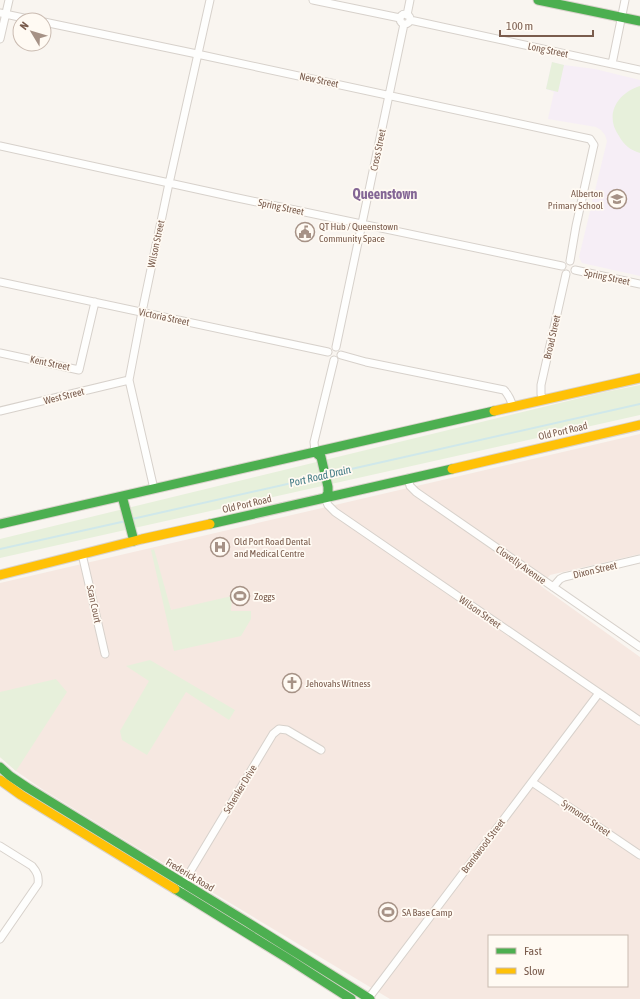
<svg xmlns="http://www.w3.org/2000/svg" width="640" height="999" font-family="'Asap Condensed',sans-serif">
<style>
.commercial{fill:#f6e8e1;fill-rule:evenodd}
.education{fill:#f6eef6}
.green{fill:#e7f0db}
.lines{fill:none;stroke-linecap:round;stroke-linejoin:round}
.stream{stroke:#d0e8ea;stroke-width:2}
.street-casing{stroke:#d7d1cb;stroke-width:9}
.fast-casing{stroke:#d9d2cb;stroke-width:11}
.slow-casing{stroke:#d9d2cb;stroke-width:11}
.street{stroke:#fefefd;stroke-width:7}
.fast{stroke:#4caf50;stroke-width:9}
.slow{stroke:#ffc107;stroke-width:9}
.labels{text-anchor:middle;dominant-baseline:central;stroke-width:3.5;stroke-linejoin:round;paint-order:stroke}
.street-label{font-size:10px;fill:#7a5c4d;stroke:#fffaf3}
.poi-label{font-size:10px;fill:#7a5c4d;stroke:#fffaf3;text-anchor:start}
.water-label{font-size:11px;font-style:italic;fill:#437c86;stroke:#fffaf3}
.district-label{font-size:14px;font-weight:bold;fill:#846695;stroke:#fffaf3}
</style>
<rect width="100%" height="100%" fill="#f9f5f0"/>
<path class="commercial" d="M640,434V554L550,575L541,586L640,657V999H390L120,837L42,789L16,771L0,757V583ZM489,936H627V986H489Z"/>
<path class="education" d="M552,62L564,65L595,69L640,80V276L582,263L579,257L607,141L605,135L601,130L596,127L548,119L554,92L546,89Z"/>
<path class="green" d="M552,62L564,65L558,92L546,89Z
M640,86V153C630,150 624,145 619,136C604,115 617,93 640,86Z
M640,385V415L0,558V539L605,392Z
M154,549L171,610L232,596L231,611H251V619L241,636L174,651L151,550Z
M150,660L235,710L229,720L186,692L147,755L122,740L120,731L149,681L126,666Z
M56,679L67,692L16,771L0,757V692Z"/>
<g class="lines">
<path class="stream" d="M329,474L640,404
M132,519L323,476
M0,549L126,521"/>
<defs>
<path id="street" d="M313,0L400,18
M0,13L33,20
M400 19a5 5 0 1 1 10 0a5 5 0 1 1-10 0Z
M407,15L410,0
M410,20L640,70
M44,22L197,54L590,139L594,145L593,149L576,226L570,261
M0,39L9,0
M612,64L625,0
M0,146L233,197L562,266
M575,270L640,284
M0,282L328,352
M336,347L404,24
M0,353L79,370L95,302
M341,355L366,362L504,390C509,395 511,400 513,407
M543,400L541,394V385L566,274
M0,411L129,380
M315,452L314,442L334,360
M408,478L410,486L416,492L640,647
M154,489L129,380L142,312L168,188L210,0
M325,498L328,505L335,512L640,721
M82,554L105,654
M553,587L560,579L564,577L640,559
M532,782L640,855
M0,846L32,866C37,872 39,876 38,884L0,939
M181,887L273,734L279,729L287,730L321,750
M368,999L599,693"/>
<path id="fast" d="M538,0L640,21
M315,452L321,457L328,487V493L325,498
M122,496L134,541
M0,524L494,411
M210,524L452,469
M0,767L10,776L28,788L247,922L370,999
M175,889L287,958L351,999"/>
<path id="slow" d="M494,411L640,378
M452,469L640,425
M0,575L142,539L210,524
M0,780L21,795L175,889"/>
</defs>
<use href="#street" class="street-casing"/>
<use href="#fast" class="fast-casing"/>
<use href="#slow" class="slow-casing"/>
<use href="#street" class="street"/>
<use href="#fast" class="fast"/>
<use href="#slow" class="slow"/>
</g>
<defs>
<symbol id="school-ring" viewBox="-11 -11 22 22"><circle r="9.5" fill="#fffaf3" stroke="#a69286" stroke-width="1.5"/><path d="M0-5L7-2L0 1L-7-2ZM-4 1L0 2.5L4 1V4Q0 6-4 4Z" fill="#a69286"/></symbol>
<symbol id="civic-ring" viewBox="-11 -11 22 22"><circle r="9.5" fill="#fffaf3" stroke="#a69286" stroke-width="1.5"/><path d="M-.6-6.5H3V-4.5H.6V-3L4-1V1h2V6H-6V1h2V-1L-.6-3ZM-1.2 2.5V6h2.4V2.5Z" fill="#a69286"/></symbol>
<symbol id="hospital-ring" viewBox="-11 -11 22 22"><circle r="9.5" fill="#fffaf3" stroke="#a69286" stroke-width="1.5"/><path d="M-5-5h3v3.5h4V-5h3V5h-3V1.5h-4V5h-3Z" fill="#a69286"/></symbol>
<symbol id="stadium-ring" viewBox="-11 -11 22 22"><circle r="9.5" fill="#fffaf3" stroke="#a69286" stroke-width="1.5"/><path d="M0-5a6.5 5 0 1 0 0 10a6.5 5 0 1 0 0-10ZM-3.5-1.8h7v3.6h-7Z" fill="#a69286"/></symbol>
<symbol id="church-ring" viewBox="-11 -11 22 22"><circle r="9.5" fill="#fffaf3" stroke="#a69286" stroke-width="1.5"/><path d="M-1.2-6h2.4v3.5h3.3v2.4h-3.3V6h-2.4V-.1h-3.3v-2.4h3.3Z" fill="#a69286"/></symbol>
</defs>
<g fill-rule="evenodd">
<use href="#school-ring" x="606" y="188" width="22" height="22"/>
<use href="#civic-ring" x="294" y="221" width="22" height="22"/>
<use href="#hospital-ring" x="209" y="536" width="22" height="22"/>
<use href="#stadium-ring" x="229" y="585" width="22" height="22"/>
<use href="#church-ring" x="281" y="672" width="22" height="22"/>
<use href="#stadium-ring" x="377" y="901" width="22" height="22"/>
</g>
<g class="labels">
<g class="street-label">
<text transform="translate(548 50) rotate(12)">Long Street</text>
<text transform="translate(319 80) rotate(12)">New Street</text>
<text transform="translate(378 150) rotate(-78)">Cross Street</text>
<text transform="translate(281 207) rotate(12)">Spring Street</text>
<text transform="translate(156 244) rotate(-78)">Wilson Street</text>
<text transform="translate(607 277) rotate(12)">Spring Street</text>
<text transform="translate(164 317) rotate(12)">Victoria Street</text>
<text transform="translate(552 337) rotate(-77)">Broad Street</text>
<text transform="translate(50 363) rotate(12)">Kent Street</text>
<text transform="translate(64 396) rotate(-14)">West Street</text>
<text transform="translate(563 431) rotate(-13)">Old Port Road</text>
<text transform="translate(247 504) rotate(-13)">Old Port Road</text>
<text transform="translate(521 565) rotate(35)">Clovelly Avenue</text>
<text transform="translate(595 570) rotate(-13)">Dixon Street</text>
<text transform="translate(94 604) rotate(78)">Scan Court</text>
<text transform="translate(480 612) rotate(35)">Wilson Street</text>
<text transform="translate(240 789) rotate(-59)">Schenker Drive</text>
<text transform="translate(586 818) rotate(34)">Symonds Street</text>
<text transform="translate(483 846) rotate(-53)">Brandwood Street</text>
<text transform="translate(190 875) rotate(31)">Frederick Road</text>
</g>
<g class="poi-label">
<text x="603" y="193" text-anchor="end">Alberton<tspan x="603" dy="12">Primary School</tspan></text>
<text x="319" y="226">QT Hub / Queenstown<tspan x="319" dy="12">Community Space</tspan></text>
<text x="234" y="541">Old Port Road Dental<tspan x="234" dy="12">and Medical Centre</tspan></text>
<text x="254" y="596">Zoggs</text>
<text x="306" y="683">Jehovahs Witness</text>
<text x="402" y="912">SA Base Camp</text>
</g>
<g class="water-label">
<text transform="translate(320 476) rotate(-13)">Port Road Drain</text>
</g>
<g class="district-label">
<text x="385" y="194">Queenstown</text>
</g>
</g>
<rect x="488" y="935" width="140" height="52" fill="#fffaf3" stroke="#cabbb1"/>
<rect x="496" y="948" width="20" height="6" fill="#4caf50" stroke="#cabbb1"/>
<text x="524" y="955" font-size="12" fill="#7a5c4d">Fast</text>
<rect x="496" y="968" width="20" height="6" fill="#ffc107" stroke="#cabbb1"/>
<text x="524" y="975" font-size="12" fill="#7a5c4d">Slow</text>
<g transform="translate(32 32) rotate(308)"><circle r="19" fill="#fffaf3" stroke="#cabbb1"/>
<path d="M0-3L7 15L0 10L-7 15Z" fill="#a69286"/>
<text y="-6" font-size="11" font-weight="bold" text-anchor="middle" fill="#7a5c4d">N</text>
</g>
<path d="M500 30v6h93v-6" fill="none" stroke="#7a5c4d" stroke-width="2"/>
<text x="506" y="30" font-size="12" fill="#7a5c4d" stroke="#fffaf3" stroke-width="3" paint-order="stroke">100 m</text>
</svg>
